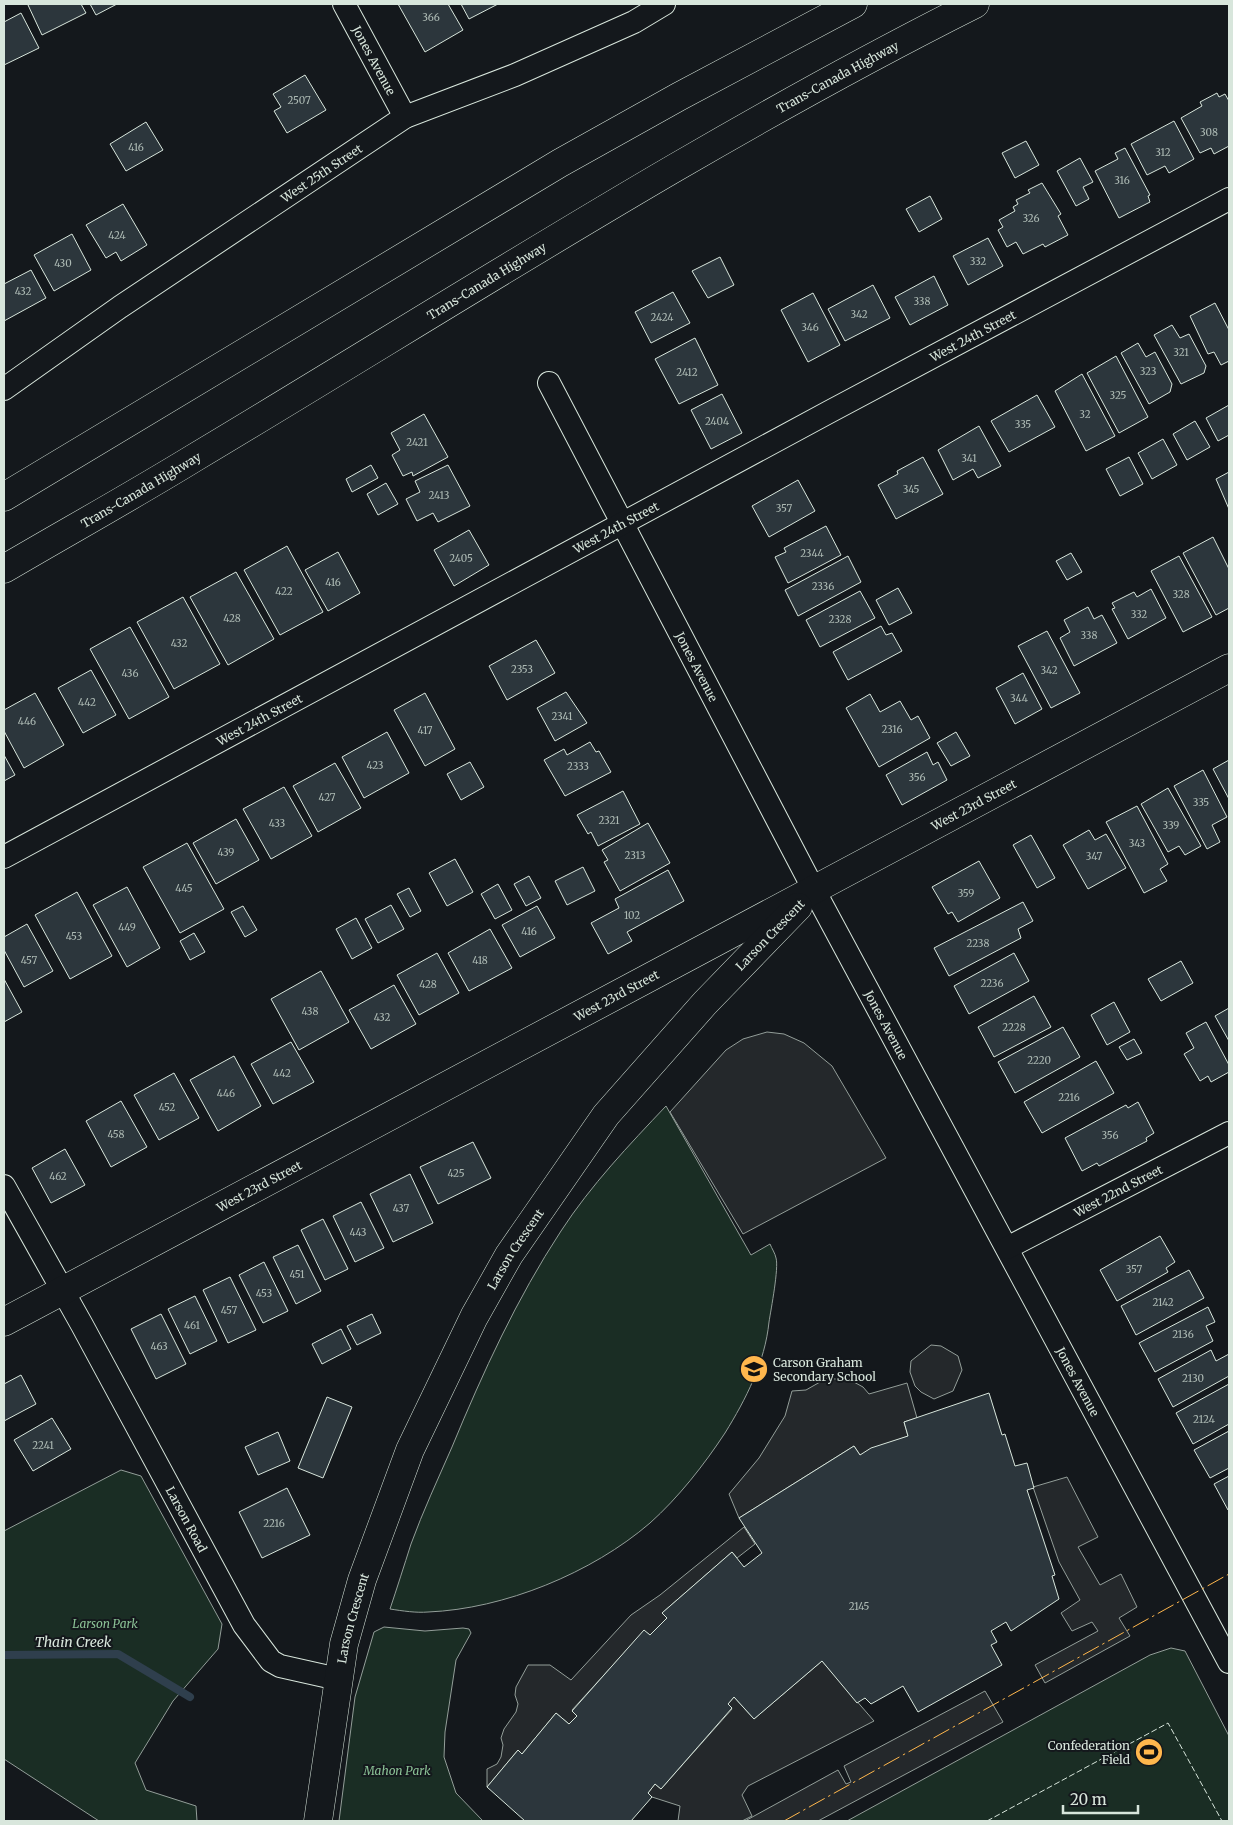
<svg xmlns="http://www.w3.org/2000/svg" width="1233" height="1825" font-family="Merriweather,serif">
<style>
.green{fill:#1a2d24;stroke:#939e99}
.parking{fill:#24282b;stroke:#939e99}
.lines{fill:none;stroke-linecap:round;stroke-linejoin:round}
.stream{stroke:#2f3f4d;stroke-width:8}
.building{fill:#2c363c;stroke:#d8e6dc}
.street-casing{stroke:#d8e6dc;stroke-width:24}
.secondary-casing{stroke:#d8e6dc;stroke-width:29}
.highway-casing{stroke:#d8e6dc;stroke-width:29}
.street{stroke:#14181c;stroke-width:22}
.secondary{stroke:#14181c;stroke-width:28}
.highway{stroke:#14181c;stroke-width:28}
.fence{stroke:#d8e6dc;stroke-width:1;stroke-dasharray:6 2.5;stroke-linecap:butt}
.power{stroke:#ffb74d;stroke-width:1;stroke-dasharray:18 4 2.5 4;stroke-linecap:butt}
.labels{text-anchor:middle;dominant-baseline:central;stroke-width:4;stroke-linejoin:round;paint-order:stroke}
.number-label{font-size:10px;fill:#adbab4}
.street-label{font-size:12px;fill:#d8e6dc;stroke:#14181c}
.poi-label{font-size:12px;fill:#d8e6dc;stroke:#14181c;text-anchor:start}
.park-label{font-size:12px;font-style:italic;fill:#8ac095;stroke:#14181c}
.water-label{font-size:14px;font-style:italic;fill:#d8e6dc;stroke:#14181c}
</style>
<rect width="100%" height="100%" fill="#14181c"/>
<path class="green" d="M666,1106L751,1255L770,1244C772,1249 775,1253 776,1258C779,1268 771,1309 769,1322C765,1362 746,1399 725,1433C704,1465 678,1498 650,1523C592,1573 504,1609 428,1612C416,1613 403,1611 390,1609C397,1588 404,1566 411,1544C423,1511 438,1479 452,1447C483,1372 517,1298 561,1231C591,1185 629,1145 666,1106Z
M121,1470L141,1476L222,1624L218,1649L173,1701L135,1763L146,1790L196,1806L197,1821H99L4,1759V1531Z
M384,1627L425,1631L463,1628L469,1629L471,1633L456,1660L445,1732L444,1757L456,1793L483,1821H339L355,1697L374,1632Z
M1171,1648L1185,1651L1229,1736V1821H847L1150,1655Z"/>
<path class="parking" d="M767,1032L784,1034L804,1043L832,1066L886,1158L743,1234L670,1112L726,1050L743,1039Z
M931,1345L941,1346L958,1356L962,1370L953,1391L934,1399L921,1392L915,1386L910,1372L911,1361Z
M827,1378L852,1381L863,1387L869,1394L907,1383L917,1418L904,1422L908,1436L860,1455L854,1446L739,1518L729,1494L759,1458L785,1416L792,1391L806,1390Z
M1067,1477L1098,1537L1078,1547L1100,1585L1121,1574L1137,1607L1119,1618L1130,1636L1045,1683L1035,1665L1098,1631L1092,1622L1072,1631L1061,1613L1080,1600L1059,1562L1033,1487Z
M744,1527L755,1544L737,1558L732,1552L662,1613L667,1618L650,1635L644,1631L572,1710L577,1716L569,1724L556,1713L522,1754L518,1750L487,1787V1769L497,1764L501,1757L503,1745L501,1738L504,1729L516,1712L518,1704L515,1695L516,1687L528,1665H550L571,1680L631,1615L660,1595Z
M822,1661L874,1721L748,1786L742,1795L752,1816L742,1821H678L680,1806L652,1797L648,1793L655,1784L661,1789L732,1709L728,1704L734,1697L754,1719Z
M985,1691L1003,1722L818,1821H745L838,1770L846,1784L851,1782L844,1766Z"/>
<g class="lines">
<path class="stream" d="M4,1655L118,1654L190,1697"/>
</g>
<path class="building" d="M30,4H81L86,13L42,35L28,5Z
M90,4H117L96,15Z
M398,4H448L463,30L425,52Z
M461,4H498L469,19Z
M21,13L39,48L4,65V22Z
M305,75L326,110L287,133L274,111L281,107L273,94Z
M1217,93L1219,97L1225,94L1229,101V146L1214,154L1211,148L1200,153L1181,118L1202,106L1200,102Z
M1174,121L1194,159L1169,173L1165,166L1147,175L1131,144Z
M146,122L163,150L126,171L110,144Z
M1026,141L1039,165L1015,178L1002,153Z
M1125,148L1150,195L1148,196L1150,202L1119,218L1095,171L1118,159L1115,153Z
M1080,158L1093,182L1083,187L1089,199L1076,206L1057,171Z
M1042,183L1061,214L1058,216L1068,235L1045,247L1043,244L1023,254L1016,242L1007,247L998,230L1003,227L999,220L1015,211L1013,207L1018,204L1016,200L1030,193L1028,190Z
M930,196L942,219L919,232L906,209Z
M123,204L147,245L121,261L116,252L106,258L86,225Z
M72,234L91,270L54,291L34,255Z
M988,238L1003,266L968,285L953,256Z
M720,257L734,285L708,298L692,271Z
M31,270L46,298L4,321V284Z
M934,276L948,305L910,325L895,297Z
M873,285L890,318L845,341L828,309Z
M673,292L690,323L651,343L635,312Z
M813,293L840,345L808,362L781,310Z
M1215,303L1229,330V361L1221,365L1214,352L1208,354L1190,316Z
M1172,325L1180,338L1189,334L1206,366L1204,373L1181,384L1154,335Z
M695,338L718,385L679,404L655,359Z
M1138,343L1146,357L1155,352L1172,384L1170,392L1149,404L1121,353Z
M1116,356L1148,417L1119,433L1087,373Z
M1082,374L1115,436L1086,451L1055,391Z
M722,394L742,433L711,449L691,410Z
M1037,395L1055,427L1009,452L991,421Z
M1229,405V435L1218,441L1206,418Z
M424,414L448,457L413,476L412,472L403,476L392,455L400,450L391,433Z
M1195,421L1210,447L1187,460L1173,434Z
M979,426L1001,466L978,478L973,469L953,480L938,450Z
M1163,439L1177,465L1152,479L1138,453Z
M923,457L943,494L896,519L878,485L898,474L897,471Z
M1129,457L1143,484L1120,496L1106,469Z
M371,465L378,478L352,492L346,479Z
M448,465L470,506L438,522L433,513L417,521L406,499L420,492L415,481Z
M1229,472V509L1216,479Z
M798,480L815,511L769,537L752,506Z
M386,483L398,504L378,515L367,494Z
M826,526L841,555L788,583L775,557L786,552L784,548Z
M469,530L489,565L454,586L434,550Z
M1213,537L1229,569V608L1216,615L1183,553Z
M287,546L323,612L280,635L244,570Z
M338,552L360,593L328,611L305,570Z
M1071,553L1082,572L1067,580L1056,561Z
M848,556L861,582L798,616L785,590Z
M1179,556L1212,617L1183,632L1151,571Z
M236,572L274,639L228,665L190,597Z
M898,588L912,613L889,625L876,600Z
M1151,589L1166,618L1128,639L1112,609L1115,608L1112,603L1134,592L1137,597Z
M860,591L875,618L820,647L806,620Z
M183,597L220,664L174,689L137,622Z
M1088,607L1094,619L1102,615L1117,643L1074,666L1060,638L1070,632L1064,620Z
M881,626L886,635L892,633L902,651L848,680L833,652Z
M130,627L169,697L129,719L90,649Z
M1047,631L1080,693L1051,708L1018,646Z
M536,640L555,673L507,700L489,666Z
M91,670L116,715L83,733L58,688Z
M1023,673L1042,709L1015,724L996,688Z
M566,692L587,723L555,741L537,708Z
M35,693L64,745L24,768L4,731V710Z
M425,693L455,749L425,766L394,710Z
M870,694L880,712L900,701L911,720L918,716L930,738L879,767L846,708Z
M387,732L409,773L364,798L342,757Z
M956,732L970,756L951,766L937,743Z
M590,742L596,752L599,751L611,772L565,796L544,760L564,749L567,755Z
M927,752L933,765L938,762L947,780L902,805L886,775Z
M4,755L15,775L4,781Z
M1229,760V799L1213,769Z
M470,762L484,787L461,800L447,774Z
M335,763L361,808L318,832L293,786Z
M1203,770L1227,817L1212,825L1220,842L1207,849L1174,786Z
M284,787L312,836L271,859L243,809Z
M1168,788L1201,846L1185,855L1179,846L1168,852L1141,804Z
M623,791L640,824L598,846L591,832L588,834L577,815Z
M1137,806L1168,864L1160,869L1167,881L1144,893L1106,822Z
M236,819L259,860L216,884L193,843Z
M648,823L670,863L620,891L604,862L608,860L602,850Z
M1089,830L1095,840L1106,834L1126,868L1088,889L1063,845Z
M1031,835L1055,878L1037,888L1013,845Z
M187,843L224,909L180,933L143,867Z
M455,859L473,892L447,906L429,873Z
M979,861L1000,898L958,922L952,912L948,914L932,887Z
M583,867L595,891L567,905L555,881Z
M668,870L684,901L627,932L632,941L608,954L591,923L619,908L615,899Z
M529,876L541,898L526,906L514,884Z
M498,884L512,910L495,919L481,894Z
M127,887L160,948L127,967L93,905Z
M409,888L421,911L410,917L397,894Z
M77,892L112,956L70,979L35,915Z
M1023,902L1033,921L1018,929L1021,938L949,976L934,948Z
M391,905L404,929L378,943L365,919Z
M243,906L257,930L245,937L231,912Z
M537,906L555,938L520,957L502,925Z
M356,918L372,948L352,959L336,929Z
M27,924L53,971L24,987L4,950V937Z
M490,929L512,968L469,991L448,953Z
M194,933L205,952L190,960L180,941Z
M437,953L459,993L419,1015L397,975Z
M1014,953L1029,981L969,1014L954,986Z
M1181,961L1193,983L1161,1001L1148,979Z
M321,971L349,1022L299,1050L271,999Z
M4,979L22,1012L4,1022Z
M394,985L416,1024L371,1049L349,1010Z
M1034,996L1051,1027L994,1057L978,1027Z
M1114,1002L1130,1032L1107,1045L1091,1015Z
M1229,1008V1041L1215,1016Z
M1206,1022L1229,1065V1072L1211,1082L1208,1076L1200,1081L1184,1054L1194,1048L1186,1033Z
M1063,1027L1080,1057L1015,1093L998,1062Z
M1134,1039L1142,1053L1127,1060L1119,1047Z
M291,1042L314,1082L273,1104L251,1064Z
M234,1056L261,1106L218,1131L190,1080Z
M1096,1061L1114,1093L1042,1133L1024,1102Z
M174,1073L199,1118L159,1140L134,1095Z
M121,1101L147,1147L111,1167L86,1121Z
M1138,1102L1154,1133L1146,1138L1147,1141L1099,1166L1097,1163L1082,1171L1065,1138L1126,1105L1128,1108Z
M473,1142L491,1178L438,1204L420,1167Z
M65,1149L85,1185L51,1203L32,1168Z
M410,1174L433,1223L393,1242L370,1194Z
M361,1202L384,1248L355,1262L333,1216Z
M323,1219L348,1269L325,1280L301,1230Z
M1160,1236L1175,1262L1166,1268L1168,1272L1117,1301L1100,1270Z
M298,1245L321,1291L296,1304L273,1257Z
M264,1262L288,1311L263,1323L239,1275Z
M1189,1270L1204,1298L1136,1335L1121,1306Z
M230,1277L256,1330L228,1343L203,1290Z
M195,1296L217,1341L190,1354L168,1309Z
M1208,1307L1215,1322L1206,1326L1213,1341L1155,1372L1139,1343Z
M161,1314L186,1364L156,1379L131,1329Z
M372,1314L381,1333L357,1345L347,1326Z
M341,1329L351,1349L322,1364L312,1344Z
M1211,1350L1216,1361L1229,1354V1376L1173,1407L1158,1379Z
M21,1375L36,1404L4,1421V1384Z
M1229,1384V1424L1193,1444L1176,1413Z
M989,1393L1002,1435L1005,1434L1015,1466L1027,1463L1034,1488L1027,1490L1055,1575L1052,1576L1059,1599L1011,1631L1006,1622L991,1631L997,1642L991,1645L1002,1665L918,1712L903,1686L871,1704L865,1698L857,1703L822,1661L754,1719L734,1697L728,1704L732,1708L661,1789L655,1784L648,1793L652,1797L631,1821H525L487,1787L518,1750L522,1754L556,1713L569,1724L577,1716L572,1711L644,1630L650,1635L667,1618L662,1613L732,1552L744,1567L762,1553L739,1518L854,1446L860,1455L871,1448L908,1436L904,1422Z
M327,1397L352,1407L323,1478L298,1468Z
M52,1418L71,1449L33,1471L14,1440Z
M1229,1431V1468L1210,1478L1194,1450Z
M278,1432L290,1461L258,1475L245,1447Z
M1229,1476V1510H1228L1214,1484Z
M287,1488L310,1535L262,1558L239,1512Z"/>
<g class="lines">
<defs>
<g id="street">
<path id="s1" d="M344,4L405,117"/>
<path id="s2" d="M549,383L814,890L1229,1662"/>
<path id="s3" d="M4,389L120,307L405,117L515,75L634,22L664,4"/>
<path id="s4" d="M4,857L829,412L1229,199"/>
<path id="s5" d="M4,1186L82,1325L244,1625L271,1661L280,1666L338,1679"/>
<path id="s6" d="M1007,1248L1229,1133"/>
</g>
<g id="secondary">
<path id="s7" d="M4,1322L1229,668"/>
<path id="s8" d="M318,1821L344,1644L362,1580L410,1450L474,1317L509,1255L606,1115L705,1003L798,907"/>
</g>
<g id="highway">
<path d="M4,497L560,163L680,96L853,4"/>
<path id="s9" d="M4,569C67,532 132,496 194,458C453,303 706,139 975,4"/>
</g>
</defs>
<use href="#street" class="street-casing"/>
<use href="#secondary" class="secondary-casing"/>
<use href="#highway" class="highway-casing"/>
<use href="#street" class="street"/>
<use href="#secondary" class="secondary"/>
<use href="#highway" class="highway"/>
<path class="fence" d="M987,1821L1168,1723L1222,1821"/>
<path class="power" d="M784,1821L1229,1574"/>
</g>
<defs>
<symbol id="school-disc" viewBox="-11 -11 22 22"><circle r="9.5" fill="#ffb74d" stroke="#14181c"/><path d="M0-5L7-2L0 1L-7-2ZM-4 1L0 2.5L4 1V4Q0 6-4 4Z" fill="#111"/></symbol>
<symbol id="stadium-disc" viewBox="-11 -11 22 22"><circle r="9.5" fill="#ffb74d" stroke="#14181c"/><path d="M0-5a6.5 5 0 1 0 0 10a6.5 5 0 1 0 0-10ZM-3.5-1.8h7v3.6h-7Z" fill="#111"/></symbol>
</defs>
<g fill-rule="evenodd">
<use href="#school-disc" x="738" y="1353" width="32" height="32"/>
<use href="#stadium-disc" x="1133" y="1736" width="32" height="32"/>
</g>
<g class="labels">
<g class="number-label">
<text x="431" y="17">366</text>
<text x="299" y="100">2507</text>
<text x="1209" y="132">308</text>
<text x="136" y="147">416</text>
<text x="1163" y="152">312</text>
<text x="1122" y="180">316</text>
<text x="1031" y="218">326</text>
<text x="117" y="235">424</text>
<text x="978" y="261">332</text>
<text x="63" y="263">430</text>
<text x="23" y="291">432</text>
<text x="922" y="301">338</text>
<text x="859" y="314">342</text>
<text x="662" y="317">2424</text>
<text x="810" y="327">346</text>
<text x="1181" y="352">321</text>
<text x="1148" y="371">323</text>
<text x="687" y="372">2412</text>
<text x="1118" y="395">325</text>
<text x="1085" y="414">32</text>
<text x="717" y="421">2404</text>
<text x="1023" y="424">335</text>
<text x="417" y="442">2421</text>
<text x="969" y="458">341</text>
<text x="911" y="489">345</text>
<text x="439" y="495">2413</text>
<text x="784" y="508">357</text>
<text x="812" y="553">2344</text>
<text x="461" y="558">2405</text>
<text x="333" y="582">416</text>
<text x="823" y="586">2336</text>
<text x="284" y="591">422</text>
<text x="1181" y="594">328</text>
<text x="1139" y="614">332</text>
<text x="232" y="618">428</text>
<text x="840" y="619">2328</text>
<text x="1089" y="635">338</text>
<text x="179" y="643">432</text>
<text x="522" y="669">2353</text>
<text x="1049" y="670">342</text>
<text x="130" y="673">436</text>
<text x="1019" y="698">344</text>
<text x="87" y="702">442</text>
<text x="562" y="716">2341</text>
<text x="27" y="721">446</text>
<text x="892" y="729">2316</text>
<text x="425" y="730">417</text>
<text x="375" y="765">423</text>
<text x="578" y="766">2333</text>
<text x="917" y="777">356</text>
<text x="327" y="797">427</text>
<text x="1201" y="802">335</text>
<text x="609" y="820">2321</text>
<text x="277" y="823">433</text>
<text x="1171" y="825">339</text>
<text x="1137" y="843">343</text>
<text x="226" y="852">439</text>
<text x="635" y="855">2313</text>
<text x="1094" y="856">347</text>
<text x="184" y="888">445</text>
<text x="966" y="893">359</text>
<text x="632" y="915">102</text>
<text x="127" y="927">449</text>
<text x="529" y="931">416</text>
<text x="74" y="936">453</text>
<text x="978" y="943">2238</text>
<text x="29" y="960">457</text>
<text x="480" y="960">418</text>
<text x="992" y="983">2236</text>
<text x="428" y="984">428</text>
<text x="310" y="1011">438</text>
<text x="382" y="1017">432</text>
<text x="1014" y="1027">2228</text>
<text x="1039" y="1060">2220</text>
<text x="282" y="1073">442</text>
<text x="226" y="1093">446</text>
<text x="1069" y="1097">2216</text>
<text x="167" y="1107">452</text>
<text x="116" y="1134">458</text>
<text x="1110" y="1135">356</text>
<text x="456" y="1173">425</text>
<text x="58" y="1176">462</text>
<text x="401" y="1208">437</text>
<text x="358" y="1232">443</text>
<text x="1134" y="1269">357</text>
<text x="297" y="1274">451</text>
<text x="264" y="1293">453</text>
<text x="1163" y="1302">2142</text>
<text x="229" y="1310">457</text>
<text x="192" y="1325">461</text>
<text x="1183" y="1334">2136</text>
<text x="159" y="1346">463</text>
<text x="1193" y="1378">2130</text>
<text x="1204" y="1419">2124</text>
<text x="43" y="1445">2241</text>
<text x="274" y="1523">2216</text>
<text x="859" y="1606">2145</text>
</g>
<g class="street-label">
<text stroke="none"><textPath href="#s1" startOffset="64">Jones Avenue</textPath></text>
<text stroke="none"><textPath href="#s9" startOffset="968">Trans-Canada Highway</textPath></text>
<text stroke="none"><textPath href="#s3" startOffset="384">West 25th Street</textPath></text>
<text stroke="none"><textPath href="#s9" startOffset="562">Trans-Canada Highway</textPath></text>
<text stroke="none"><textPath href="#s4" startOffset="1100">West 24th Street</textPath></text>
<text stroke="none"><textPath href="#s9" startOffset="158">Trans-Canada Highway</textPath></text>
<text stroke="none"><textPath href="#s4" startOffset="695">West 24th Street</textPath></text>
<text stroke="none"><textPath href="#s2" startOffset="320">Jones Avenue</textPath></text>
<text stroke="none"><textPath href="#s4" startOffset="290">West 24th Street</textPath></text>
<text stroke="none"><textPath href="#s7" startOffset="1099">West 23rd Street</textPath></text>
<text transform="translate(770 935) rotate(-46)">Larson Crescent</text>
<text stroke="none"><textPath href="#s7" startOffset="694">West 23rd Street</textPath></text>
<text stroke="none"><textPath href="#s2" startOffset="725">Jones Avenue</textPath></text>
<text stroke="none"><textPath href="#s7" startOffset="289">West 23rd Street</textPath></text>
<text stroke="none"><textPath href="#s6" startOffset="125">West 22nd Street</textPath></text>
<text stroke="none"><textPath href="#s8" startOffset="611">Larson Crescent</textPath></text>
<text stroke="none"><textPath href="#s2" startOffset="1130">Jones Avenue</textPath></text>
<text stroke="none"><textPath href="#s5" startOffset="380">Larson Road</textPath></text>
<text stroke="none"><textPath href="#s8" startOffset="206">Larson Crescent</textPath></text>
</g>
<g class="poi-label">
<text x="773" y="1362">Carson Graham<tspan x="773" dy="14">Secondary School</tspan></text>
<text x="1130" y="1745" text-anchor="end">Confederation<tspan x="1130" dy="14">Field</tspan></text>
</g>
<g class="park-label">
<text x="105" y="1623">Larson Park</text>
<text x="397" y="1770">Mahon Park</text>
</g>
<g class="water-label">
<text x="73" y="1642">Thain Creek</text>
</g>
</g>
<rect width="1233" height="1825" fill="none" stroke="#d8e6dc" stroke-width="10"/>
<path d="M1063 1805v8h75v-8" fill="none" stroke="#d8e6dc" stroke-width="2.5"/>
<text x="1070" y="1805" font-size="15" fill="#d8e6dc" stroke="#14181c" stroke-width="4" paint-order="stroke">20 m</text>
</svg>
